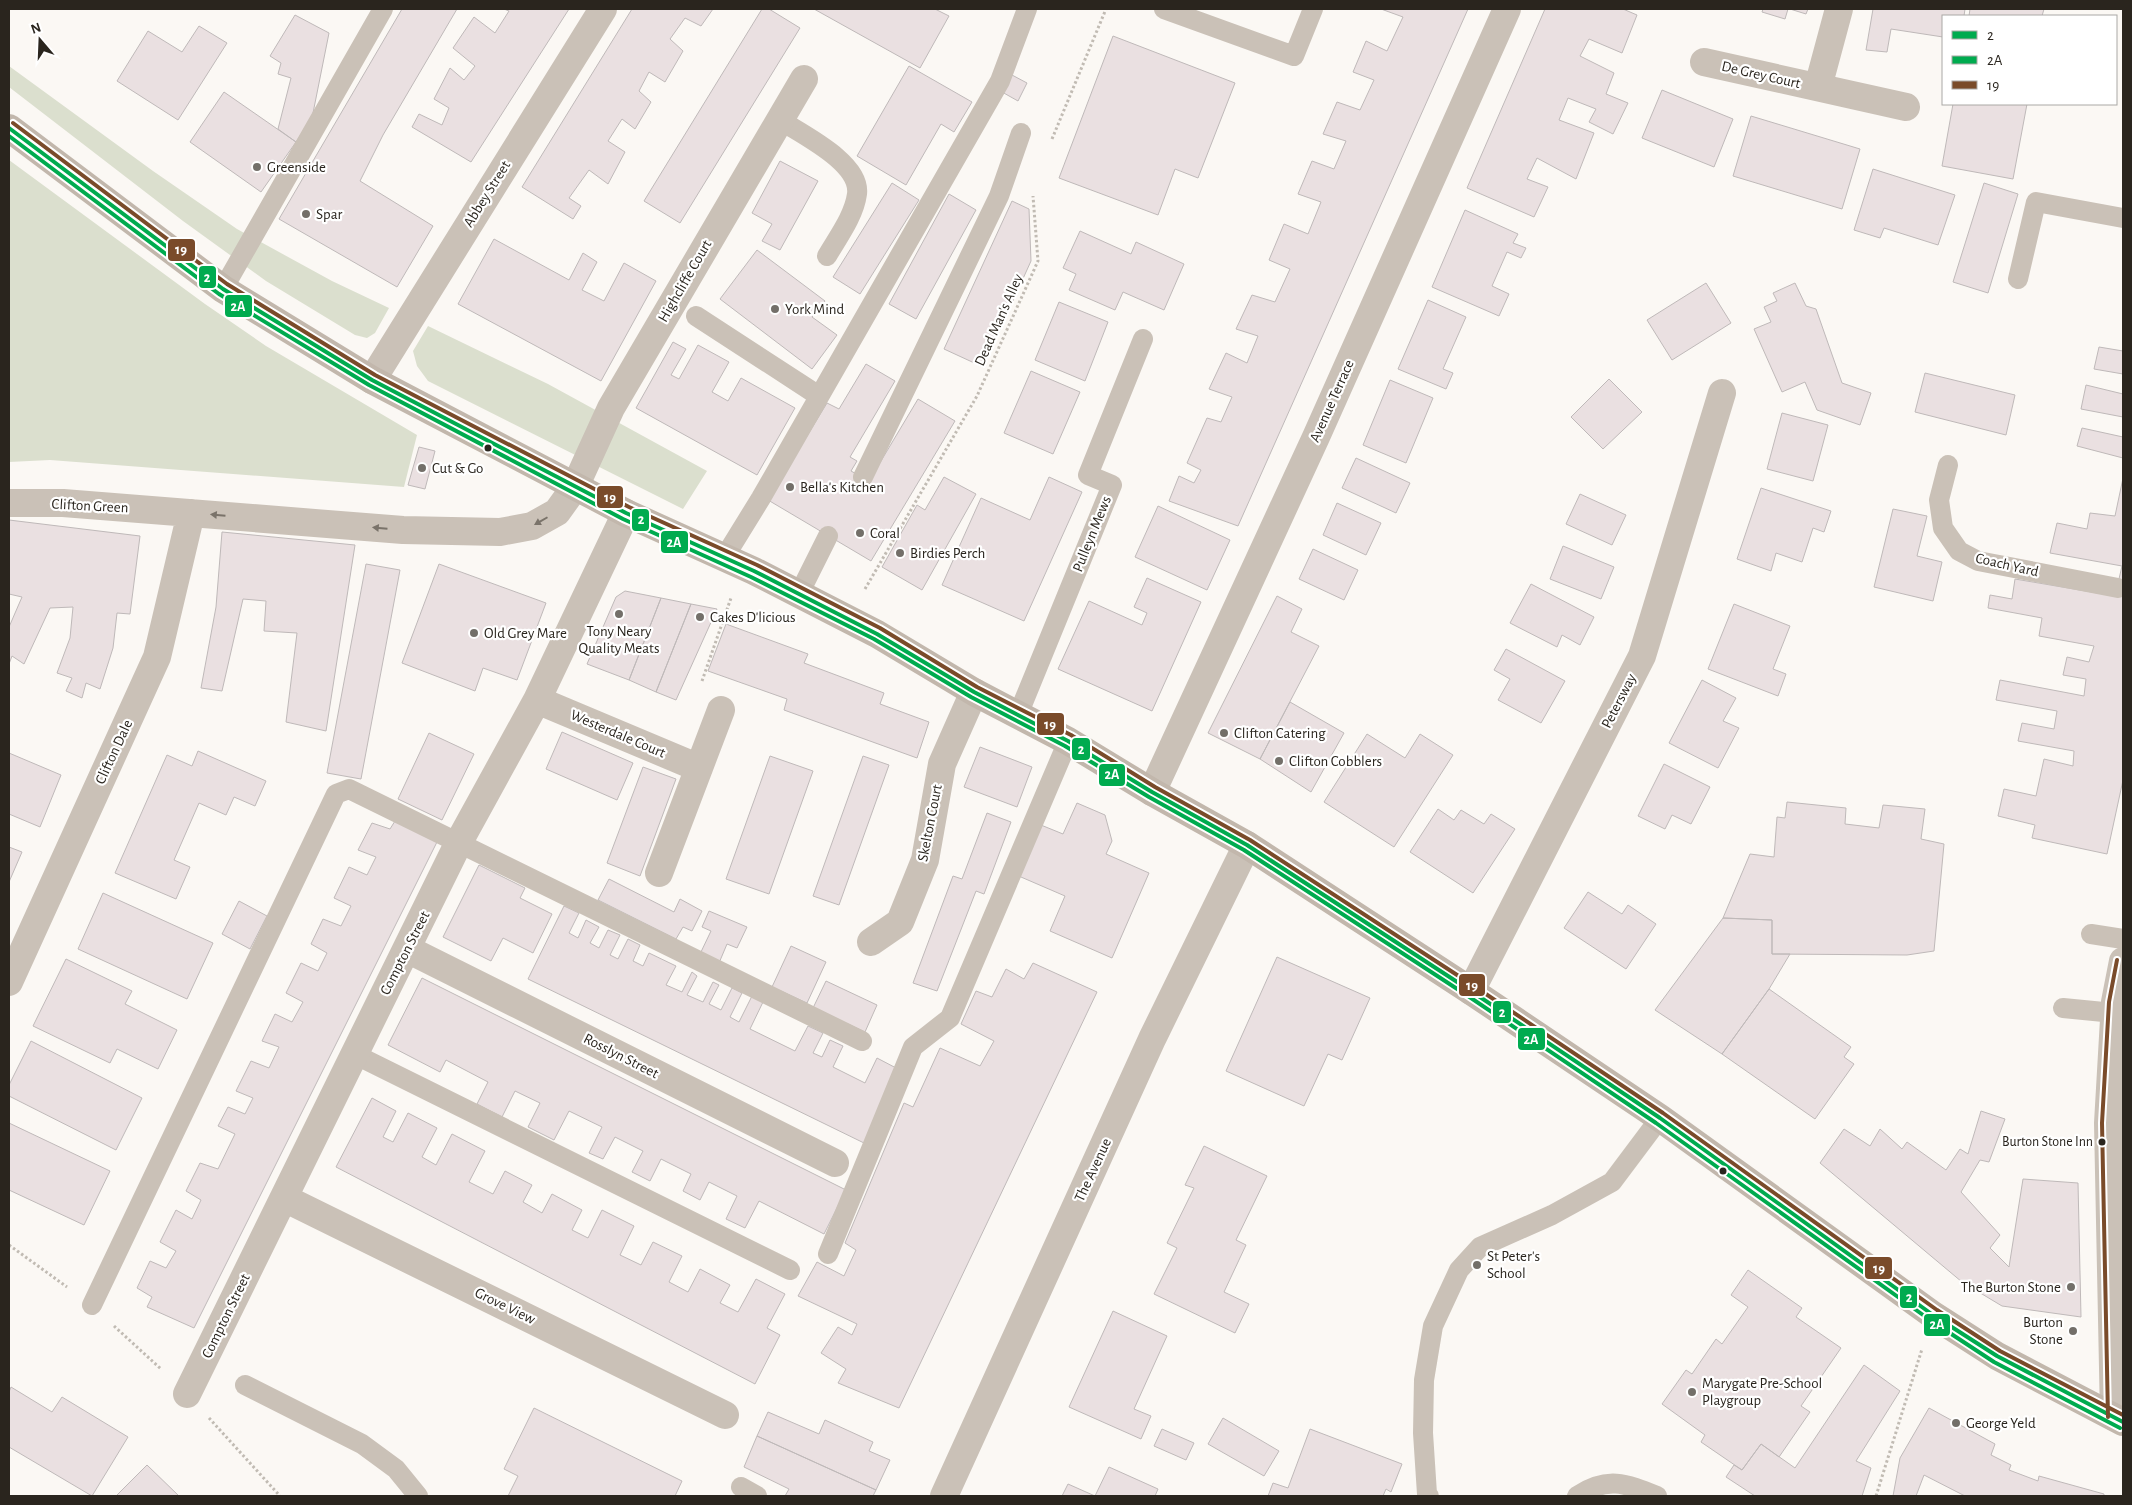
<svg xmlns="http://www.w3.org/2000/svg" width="2132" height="1505" font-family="'Alegreya Sans',sans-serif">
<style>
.green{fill:#dbdfce}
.building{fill:#eae0e1;stroke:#bfb9b9}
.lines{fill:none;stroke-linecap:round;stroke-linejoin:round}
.path{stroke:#c1bbb3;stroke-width:3;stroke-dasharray:2.5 2.5;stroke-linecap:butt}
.lane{stroke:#cac1b7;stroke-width:20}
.street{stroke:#cac1b7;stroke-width:28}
.primary{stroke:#c2b7ac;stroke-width:28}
.bus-1-casing{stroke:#fff;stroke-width:8}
.bus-2-casing{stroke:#fff;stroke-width:8}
.bus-3-casing{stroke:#fff;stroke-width:8}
.bus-1{stroke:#00ab4f;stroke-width:4}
.bus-2{stroke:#00ab4f;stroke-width:4}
.bus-3{stroke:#7a4b2a;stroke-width:4}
.oneway{fill:#7a736a}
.poi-dot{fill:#736f69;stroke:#fff;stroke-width:2}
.bus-dot{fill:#2a251e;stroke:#fff;stroke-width:2}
.labels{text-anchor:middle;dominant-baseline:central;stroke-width:4.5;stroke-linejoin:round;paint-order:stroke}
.bus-label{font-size:14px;fill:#2a251e;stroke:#fff;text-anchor:end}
.street-label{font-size:15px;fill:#2a251e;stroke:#fff}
.poi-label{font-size:15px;fill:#2a251e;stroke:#fff;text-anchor:start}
.line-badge{stroke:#fff;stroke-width:2}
.badge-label{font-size:14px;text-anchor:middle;font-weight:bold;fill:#fff}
</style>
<rect width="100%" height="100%" fill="#fbf8f4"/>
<path class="green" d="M9,66L153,171L237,229L332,281L389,308L375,333L367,338L355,335L266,281L183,221L9,87Z
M9,160L205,304L266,346L417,435L404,487L50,460L9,462Z
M428,326L548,384L707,471L683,509L428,381L417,366L413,351Z"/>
<path class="building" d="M402,9H457L383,135L360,181L433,226L397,287L279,219Z
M504,9H569L471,162L412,127L419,114L442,125L449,108L434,99L450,68L464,80L475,66L453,48L474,17L495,33L509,11Z
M632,9H713L701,26L685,18L670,39L683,51L665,82L649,72L639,91L651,102L635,129L622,119L608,141L625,152L608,184L589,170L569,198L581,206L573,219L522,187Z
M762,9H769L800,28L680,223L644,201Z
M814,9H935L949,16L920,68Z
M1381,9H1468L1238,526L1169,501L1179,476L1194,483L1201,470L1187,463L1207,418L1221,422L1232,397L1209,389L1226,353L1247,363L1258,336L1236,329L1252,295L1275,302L1290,269L1269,260L1284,224L1308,234L1321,202L1298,194L1312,161L1334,169L1346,141L1323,134L1337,102L1360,110L1374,80L1353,72L1366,41L1387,51L1403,17Z
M1545,9H1623L1637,15L1622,53L1589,39L1580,56L1614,73L1606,94L1628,103L1613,134L1589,122L1596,109L1568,98L1559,120L1594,133L1576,179L1537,158L1527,179L1548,187L1534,217L1467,188Z
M1763,9H1788L1785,19L1762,12Z
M1790,9H1808L1806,14Z
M1873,9H1965L1964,16H1943V37L1891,29L1887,52L1866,50Z
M1970,9H2044L2042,16H1969Z
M295,15L329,33L312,118L296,142L278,129L291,78L278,74L281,63L270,56Z
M199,26L227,43L178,120L117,81L148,31L182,52Z
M1113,36L1235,83L1198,178L1175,169L1158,215L1059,178Z
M909,66L972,102L954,132L941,124L906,185L857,156Z
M1012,75L1027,83L1018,101L1002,92Z
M1662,90L1733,119L1714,167L1642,138Z
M224,92L296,142L261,192L190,142Z
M1953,104H2027L2013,179L1942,166Z
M1751,116L1860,149L1842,209L1733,176Z
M780,161L818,181L780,250L762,241L772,224L752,213Z
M1873,169L1955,195L1938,245L1884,228L1880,238L1854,230Z
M892,183L919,200L860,294L833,277Z
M1984,183L2018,194L1988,293L1953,282Z
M949,194L976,210L916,319L889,304Z
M1012,201L1029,209L1031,261L983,367L944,349Z
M1465,210L1518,234L1513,243L1526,248L1521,258L1507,252L1492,286L1509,294L1499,316L1432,287Z
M1080,231L1131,254L1136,242L1184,264L1164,310L1123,292L1115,310L1069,290L1076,274L1063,268Z
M494,239L569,280L583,253L597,262L582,290L604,301L624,263L656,281L601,381L458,304Z
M757,250L825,301L812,317L837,335L812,369L720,299Z
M1706,283L1731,323L1672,360L1647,320Z
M1795,283L1806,306L1816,309L1842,383L1871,393L1860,425L1817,410L1805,382L1782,392L1754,329L1771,322L1764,307L1777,301L1773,293Z
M1428,300L1466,317L1443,369L1453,373L1446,389L1398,369Z
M1059,302L1108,322L1085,381L1035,360Z
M673,342L686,349L671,375L679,379L698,345L729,362L712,392L728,401L741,378L795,408L757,475L636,408Z
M2099,347L2123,351V374L2094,369Z
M866,364L895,381L850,457L857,461L851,471L869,481L918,399L955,421L871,561L768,500L827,403L839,409Z
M1031,371L1080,392L1053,454L1004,433Z
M1925,373L2015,395L2006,435L1915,412Z
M1609,379L1642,412L1603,449L1571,417Z
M1390,380L1433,398L1406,463L1363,445Z
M2086,385L2123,394V417L2081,409Z
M1782,413L1828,425L1813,481L1767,469Z
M2082,428L2123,437V458L2077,446Z
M419,447L435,451L425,489L408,485Z
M1356,458L1410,483L1396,513L1342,488Z
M944,477L976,494L922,590L882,567L917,505L925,510Z
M1049,477L1082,492L1024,621L942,585L981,498L1030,520Z
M2123,478V780L2107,854L2032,838L2035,825L1998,816L2004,789L2036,796L2044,759L2073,766L2074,751L2018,741L2022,723L2054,729L2057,711L1996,700L2000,680L2084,696L2086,679L2063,675L2067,657L2089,662L2094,646L2039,636L2042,618L1988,608L1990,595L2012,599L2015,579L2115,596L2122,566L2050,553L2057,523L2087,529L2090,513L2115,516Z
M1761,488L1831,511L1824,532L1813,528L1802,562L1776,553L1771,571L1737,559Z
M1580,494L1626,515L1612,545L1566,524Z
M1337,503L1381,523L1366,555L1323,535Z
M1158,506L1230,540L1207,590L1135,557Z
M1893,509L1927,516L1917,556L1942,562L1933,601L1874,587Z
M9,520L140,536L130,614L117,613L113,648L100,689L86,683L82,698L66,691L72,678L57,673L70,638L73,607L50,608L24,664L12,656L9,664V627L22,597L9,594Z
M222,532L355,545L326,731L286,722L297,633L264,631L266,601L243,599L222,691L201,688L216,607Z
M1563,546L1614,567L1601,599L1550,579Z
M1313,549L1358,570L1344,600L1299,579Z
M366,564L400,570L361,779L327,773Z
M439,564L546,603L517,680L483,668L475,691L402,663Z
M1147,578L1201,602L1152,711L1058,669L1089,601L1142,625L1147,613L1134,607Z
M1531,584L1594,617L1580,645L1562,635L1557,647L1510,623Z
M625,591L661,598L629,680L587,664L616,597Z
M1277,596L1302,609L1291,632L1319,646L1260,759L1208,733Z
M661,598L691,604L656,692L629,680Z
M691,604L717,609L676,700L656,692Z
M1734,604L1790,626L1773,669L1786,674L1778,696L1708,669Z
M726,624L808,654L804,663L884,693L880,704L929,722L917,758L784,710L787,699L708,671Z
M1506,649L1565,681L1541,723L1498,700L1510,679L1494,670Z
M1702,680L1736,698L1723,721L1739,728L1718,768L1669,743Z
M1290,702L1344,733L1311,792L1260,759Z
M562,732L633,763L617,800L546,769Z
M429,733L474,754L442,820L398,799Z
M1367,734L1405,758L1420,734L1453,755L1394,847L1324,802Z
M980,747L1032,767L1017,807L964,787Z
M198,751L266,781L255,806L234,797L226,815L199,803L174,860L190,867L176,899L115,873L167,755L192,766Z
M9,753L61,775L40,827L9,814Z
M770,756L813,771L769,894L726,879Z
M863,756L889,765L839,905L813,896Z
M1664,764L1710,787L1691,824L1672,815L1665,829L1638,816Z
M643,767L676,779L640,876L607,863Z
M1787,802L1846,808L1845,824L1879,828L1883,805L1925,809L1921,839L1944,844L1934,951L1907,955L1772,954V920L1723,918L1750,854L1774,857L1777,817L1785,818Z
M1077,803L1105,815L1112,841L1106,854L1149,873L1112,958L1050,931L1065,896L1014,874L1036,823L1063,834Z
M1438,809L1454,820L1461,810L1484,824L1491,814L1515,829L1473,893L1410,852Z
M987,813L1011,822L984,894L976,891L937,991L913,983L953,876L962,879Z
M395,821L437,842L194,1328L147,1307L152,1297L137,1288L150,1261L166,1268L176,1251L160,1242L176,1210L192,1219L201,1200L186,1191L200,1163L218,1169L235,1134L218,1126L228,1107L245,1114L253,1098L236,1091L251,1061L269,1068L279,1047L262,1041L275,1014L292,1022L303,1002L286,993L301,963L318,971L327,953L311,944L323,919L341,926L351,906L334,898L349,867L367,875L376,857L358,850L372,823L390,829Z
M9,847L22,852L9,882Z
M479,865L525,888L520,898L552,914L533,953L503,938L491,961L443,937Z
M609,879L674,912L680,899L702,911L692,931L683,927L676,939L598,900Z
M1588,892L1622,914L1628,905L1656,924L1626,969L1564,928Z
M103,893L213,943L187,999L78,949Z
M239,901L267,916L250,949L222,934Z
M564,906L579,913L569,933L578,938L586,920L599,927L590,943L599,948L608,930L620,935L610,955L618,959L628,939L640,945L633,961L643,966L649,953L676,966L666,985L682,992L692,972L697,976L687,995L703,1002L713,982L719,985L709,1004L721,1010L732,988L742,993L730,1017L739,1022L752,996L763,1002L750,1029L795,1051L808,1026L823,1033L813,1053L822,1057L830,1040L843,1046L833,1067L865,1083L877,1058L898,1069L864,1143L528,979Z
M709,911L747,927L737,948L727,944L719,963L700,954L711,931L702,927Z
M1723,918L1772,920V954H1790L1769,989L1722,1054L1655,1010Z
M791,946L826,962L807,1003L772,987Z
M1277,957L1370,998L1342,1060L1328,1054L1304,1106L1226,1071Z
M66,959L132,991L125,1004L177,1030L158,1069L117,1049L110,1063L33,1026Z
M1033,963L1097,992L899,1408L838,1383L846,1369L821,1353L838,1327L852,1335L857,1324L798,1296L817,1262L844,1276L856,1250L845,1243L904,1103L913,1107L940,1048L980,1066L994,1041L961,1024L976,991L992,997L1006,969L1024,979Z
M422,978L846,1190L824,1234L759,1201L745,1228L726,1219L737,1196L709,1182L700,1200L683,1191L691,1174L661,1159L650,1181L632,1172L643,1151L615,1137L603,1159L589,1153L602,1127L569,1111L554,1140L528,1127L540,1103L515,1091L502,1117L477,1104L488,1082L446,1060L440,1072L388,1045Z
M826,981L877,1005L865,1032L813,1008Z
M1769,989L1851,1047L1844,1057L1854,1064L1815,1119L1722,1054Z
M31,1041L142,1098L116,1150L9,1096V1085Z
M372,1098L396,1111L383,1137L393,1142L408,1113L437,1128L422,1157L436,1165L452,1134L485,1151L469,1182L493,1194L505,1171L532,1185L523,1202L542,1213L552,1194L582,1210L572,1230L588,1238L602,1210L634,1226L620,1255L641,1265L653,1242L682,1256L669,1282L688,1292L700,1269L730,1285L720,1303L738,1312L756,1279L785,1294L767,1328L780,1335L755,1384L336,1167Z
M1981,1111L2005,1119L1989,1162L1980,1160L1961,1192L2000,1235L1990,1248L2009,1267L2023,1179L2078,1183L2081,1317L2002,1306L1962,1282L1820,1163L1844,1129L1870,1146L1880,1129L1902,1149L1907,1142L1946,1170L1960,1149L1968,1154Z
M9,1123L110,1171L84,1225L9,1190Z
M1204,1146L1267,1176L1236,1240L1246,1245L1224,1292L1249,1304L1235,1333L1154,1294L1177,1248L1167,1243L1194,1188L1185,1185Z
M1748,1270L1802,1308L1796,1317L1841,1348L1801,1406L1810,1412L1779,1457L1761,1444L1742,1470L1701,1442L1705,1435L1662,1404L1686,1370L1692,1374L1716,1339L1722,1344L1748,1307L1731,1295Z
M1113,1311L1167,1336L1134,1409L1151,1416L1141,1439L1069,1407Z
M1864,1365L1900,1391L1856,1461L1871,1468L1862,1496H1755L1726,1477L1734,1465L1742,1470L1761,1444L1795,1468Z
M11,1387L52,1412L62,1397L128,1437L92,1496L9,1447V1392Z
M534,1408L682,1481L675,1496H508L518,1476L504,1469Z
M1929,1408L1995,1444L1991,1455L2011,1465L2009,1470L2038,1481L2039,1476L2104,1494V1496H1965L1924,1475L1916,1496H1893L1900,1458Z
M768,1412L819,1434L825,1420L873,1442L869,1451L890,1460L876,1490L757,1436Z
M1223,1418L1279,1451L1264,1476L1208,1444Z
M1162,1429L1194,1443L1186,1460L1154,1446Z
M1310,1429L1402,1464L1391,1492L1386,1489L1383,1496H1268L1273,1483L1288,1488Z
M757,1436L876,1490L873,1496H785L789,1489L744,1467Z
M147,1465L179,1496H116Z
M1109,1467L1158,1489L1155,1496H1095Z
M1068,1484L1095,1496H1062Z"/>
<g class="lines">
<path class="path" d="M1052,139L1106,9
M865,589L977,396L1038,261L1033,196
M702,681L731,598
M9,1245L67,1287
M114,1326L161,1369
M209,1418L280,1496
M1876,1496L1922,1349"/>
<path class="lane" d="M1164,9L1294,56L1313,9
M780,120C803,135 861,163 857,194C854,216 838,237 827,256
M2018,279L2036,202L2123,218
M223,289L383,9
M696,316L819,396
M1948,465L1939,500L1943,528L1959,551L1978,561L2118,588
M863,477L999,196L1021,133
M724,558L761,498L1000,81L1027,9
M799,594L828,536
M1018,715L1112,485L1088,475L1143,339
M2091,934L2123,939
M2063,1008L2114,1013
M354,1054L790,1270
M828,1254L913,1047L950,1018L1068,741
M92,1305L336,794L349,789L862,1041
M245,1385L362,1444L396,1469L418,1496
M741,1487L757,1496
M1429,1496L1427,1494L1423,1433L1424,1380L1433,1326L1459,1270L1480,1247L1552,1215L1612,1182L1660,1118
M1577,1496C1607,1476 1625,1483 1657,1496"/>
<path class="street" d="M1704,62L1906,107
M1818,87L1839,9
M372,380L603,9
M9,503H63L403,530L500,532L532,526L557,512L575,487L611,408L804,79
M537,700L699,768
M1152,792L1316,437L1507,9
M659,873L721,710
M871,942L900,922L925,860L942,764L974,692
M407,949L835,1163
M9,982L157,657L191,513
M1471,991L1642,656L1722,393
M284,1198L725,1415
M187,1394L459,842L537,700L626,513
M2114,1417L2108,1123L2115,1002L2123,961
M944,1496L1152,1039L1247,845"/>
<path class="primary" d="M9,128L223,289L372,380L626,513L754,571L877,634L974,692L1068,741L1152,792L1247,845L1471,991L1660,1118L1933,1315L1997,1356L2123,1422"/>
<defs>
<path id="bus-1" d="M9,128L223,289L372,380L626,513L754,571L877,634L974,692L1068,741L1152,792L1247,845L1471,991L1660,1118L1933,1315L1997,1356L2123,1422"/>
<path id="bus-2" d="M9,136L219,294L369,385L623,519L751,577L874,639L971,697L1065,746L1149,797L1244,850L1468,996L1656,1123L1930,1320L1994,1362L2120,1428"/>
<path id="bus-3" d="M13,123L227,284L375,375L629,507L757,565L880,628L977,687L1071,735L1155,787L1250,840L1474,986L1663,1113L1937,1310L2000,1351L2123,1415
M2108,1417L2102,1123L2109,1002L2117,960"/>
</defs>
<use href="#bus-1" class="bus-1-casing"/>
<use href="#bus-2" class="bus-2-casing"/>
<use href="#bus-3" class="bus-3-casing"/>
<use href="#bus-1" class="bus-1"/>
<use href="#bus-2" class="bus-2"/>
<use href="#bus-3" class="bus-3"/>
</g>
<defs><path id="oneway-solid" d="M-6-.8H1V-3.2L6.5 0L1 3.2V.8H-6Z" transform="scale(1.25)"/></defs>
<g class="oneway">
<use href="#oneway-solid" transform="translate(218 515) rotate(-175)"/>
<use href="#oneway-solid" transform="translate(541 521) rotate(150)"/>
<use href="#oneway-solid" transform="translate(380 528) rotate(-175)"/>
</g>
<g class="poi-dot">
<circle cx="257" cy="167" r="5"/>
<circle cx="306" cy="214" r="5"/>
<circle cx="775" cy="309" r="5"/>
<circle cx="422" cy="468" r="5"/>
<circle cx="790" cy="487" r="5"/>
<circle cx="860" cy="533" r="5"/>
<circle cx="900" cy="553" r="5"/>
<circle cx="619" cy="614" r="5"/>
<circle cx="700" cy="617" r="5"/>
<circle cx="474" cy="633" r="5"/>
<circle cx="1224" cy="733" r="5"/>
<circle cx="1279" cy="761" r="5"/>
<circle cx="1477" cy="1265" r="5"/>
<circle cx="2071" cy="1287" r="5"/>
<circle cx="2073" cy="1331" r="5"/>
<circle cx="1692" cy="1392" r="5"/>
<circle cx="1956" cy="1423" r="5"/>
</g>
<g class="bus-dot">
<circle cx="488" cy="448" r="4.5"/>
<circle cx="2102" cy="1142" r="4.5"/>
<circle cx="1723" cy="1171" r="4.5"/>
</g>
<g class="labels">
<g class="bus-label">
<text x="2093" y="1142">Burton Stone Inn</text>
</g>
<g class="street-label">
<text transform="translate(1761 75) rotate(13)">De Grey Court</text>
<text transform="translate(487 194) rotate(-58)">Abbey Street</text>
<text transform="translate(685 281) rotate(-60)">Highcliffe Court</text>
<text transform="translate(999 320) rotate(-66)">Dead Man's Alley</text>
<text transform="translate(1332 401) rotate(-66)">Avenue Terrace</text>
<text transform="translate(90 506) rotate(3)">Clifton Green</text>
<text transform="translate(1092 534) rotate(-68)">Pulleyn Mews</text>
<text transform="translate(2007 565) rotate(13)">Coach Yard</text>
<text transform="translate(1619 701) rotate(-63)">Petersway</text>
<text transform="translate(618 734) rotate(23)">Westerdale Court</text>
<text transform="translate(114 752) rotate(-65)">Clifton Dale</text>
<text transform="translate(930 823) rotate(-79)">Skelton Court</text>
<text transform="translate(405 953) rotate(-63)">Compton Street</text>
<text transform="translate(621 1056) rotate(27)">Rosslyn Street</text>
<text transform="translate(1093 1170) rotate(-65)">The Avenue</text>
<text transform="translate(505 1306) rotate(26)">Grove View</text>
<text transform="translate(226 1316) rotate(-64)">Compton Street</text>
</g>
<g class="poi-label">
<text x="267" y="167">Greenside</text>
<text x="316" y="214">Spar</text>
<text x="785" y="309">York Mind</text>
<text x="432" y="468">Cut &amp; Go</text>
<text x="800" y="487">Bella's Kitchen</text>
<text x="870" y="533">Coral</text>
<text x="910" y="553">Birdies Perch</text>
<text x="710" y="617">Cakes D'licious</text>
<text x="619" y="631" text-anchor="middle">Tony Neary<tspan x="619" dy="17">Quality Meats</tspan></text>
<text x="484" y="633">Old Grey Mare</text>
<text x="1234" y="733">Clifton Catering</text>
<text x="1289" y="761">Clifton Cobblers</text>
<text x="1487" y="1256">St Peter's<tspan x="1487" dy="17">School</tspan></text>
<text x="2061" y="1287" text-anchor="end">The Burton Stone</text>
<text x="2063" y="1322" text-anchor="end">Burton<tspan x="2063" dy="17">Stone</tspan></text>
<text x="1702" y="1383">Marygate Pre-School<tspan x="1702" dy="17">Playgroup</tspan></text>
<text x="1966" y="1423">George Yeld</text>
</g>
</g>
<g class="line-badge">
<rect x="167" y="238" width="29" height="24" rx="5" fill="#7a4b2a"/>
<rect x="198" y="265" width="19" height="24" rx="5" fill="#00ab4f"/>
<rect x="224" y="294" width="29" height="24" rx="5" fill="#00ab4f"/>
<rect x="596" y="485" width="28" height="24" rx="5" fill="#7a4b2a"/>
<rect x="631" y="508" width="19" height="24" rx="5" fill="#00ab4f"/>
<rect x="660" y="530" width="29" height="24" rx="5" fill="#00ab4f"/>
<rect x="1036" y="712" width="29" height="24" rx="5" fill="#7a4b2a"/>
<rect x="1071" y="737" width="20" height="24" rx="5" fill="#00ab4f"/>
<rect x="1098" y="763" width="28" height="24" rx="5" fill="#00ab4f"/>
<rect x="1458" y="973" width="28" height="24" rx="5" fill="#7a4b2a"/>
<rect x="1492" y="1000" width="20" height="24" rx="5" fill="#00ab4f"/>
<rect x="1517" y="1027" width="29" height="24" rx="5" fill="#00ab4f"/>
<rect x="1864" y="1256" width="29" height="24" rx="5" fill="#7a4b2a"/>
<rect x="1899" y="1285" width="19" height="24" rx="5" fill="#00ab4f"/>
<rect x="1923" y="1313" width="28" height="24" rx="5" fill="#00ab4f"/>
</g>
<g class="badge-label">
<text x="181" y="254">19</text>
<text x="207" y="282">2</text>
<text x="238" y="311">2A</text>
<text x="610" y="502">19</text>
<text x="641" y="524">2</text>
<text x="674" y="547">2A</text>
<text x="1050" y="729">19</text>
<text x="1081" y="754">2</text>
<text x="1112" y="779">2A</text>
<text x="1472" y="990">19</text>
<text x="1502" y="1017">2</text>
<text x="1531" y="1044">2A</text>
<text x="1879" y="1273">19</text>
<text x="1909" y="1302">2</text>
<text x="1937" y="1329">2A</text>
</g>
<rect width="2132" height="1505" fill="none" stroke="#2a251e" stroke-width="20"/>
<rect x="1942" y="15" width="175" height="90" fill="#ffffff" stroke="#aaa8a5"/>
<rect x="1952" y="31" width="25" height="8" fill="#00ab4f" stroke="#aaa8a5"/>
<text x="1987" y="40" font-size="15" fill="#2a251e">2</text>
<rect x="1952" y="56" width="25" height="8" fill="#00ab4f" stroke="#aaa8a5"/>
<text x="1987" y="65" font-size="15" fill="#2a251e">2A</text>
<rect x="1952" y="81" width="25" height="8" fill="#7a4b2a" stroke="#aaa8a5"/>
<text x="1987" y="90" font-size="15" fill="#2a251e">19</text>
<g transform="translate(40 40) rotate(341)" stroke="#ffffff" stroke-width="4" paint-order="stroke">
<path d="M0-4L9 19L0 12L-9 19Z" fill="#2a251e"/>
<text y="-8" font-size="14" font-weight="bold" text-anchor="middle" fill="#2a251e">N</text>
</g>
</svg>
